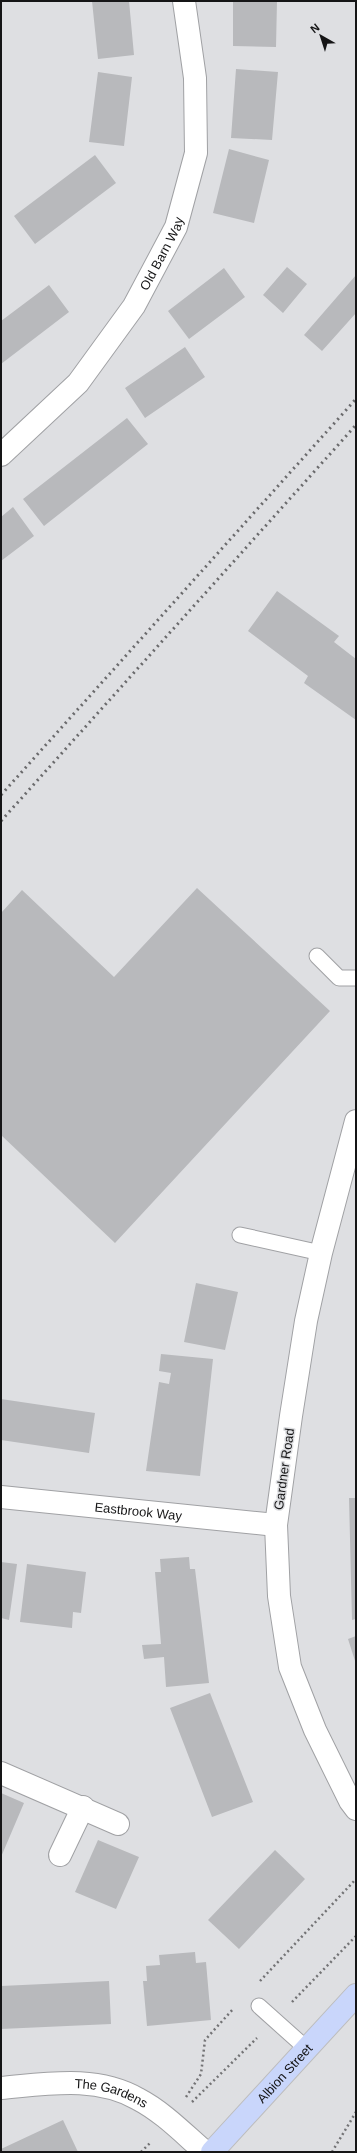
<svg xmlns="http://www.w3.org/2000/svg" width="357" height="2153" font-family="Arial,sans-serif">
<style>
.building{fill:#b8b9bc}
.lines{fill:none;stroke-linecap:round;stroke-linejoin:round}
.lane-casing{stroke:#a0a1a4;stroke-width:17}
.street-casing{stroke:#a0a1a4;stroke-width:24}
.secondary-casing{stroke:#a0a1a4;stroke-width:24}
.primary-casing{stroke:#bdbdbe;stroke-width:24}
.path{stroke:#737375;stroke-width:2.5;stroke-dasharray:2 3;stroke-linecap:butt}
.lane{stroke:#fff;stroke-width:15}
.street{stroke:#fff;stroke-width:22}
.secondary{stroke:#fff;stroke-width:22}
.primary{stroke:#c9d6fb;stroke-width:22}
.rail{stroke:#6a6a6c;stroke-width:3;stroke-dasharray:2 4;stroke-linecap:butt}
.labels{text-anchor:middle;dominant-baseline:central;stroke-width:3;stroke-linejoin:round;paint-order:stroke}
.street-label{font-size:13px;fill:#151516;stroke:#dedfe2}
</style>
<rect width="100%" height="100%" fill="#dedfe2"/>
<path class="building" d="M92,1H129L134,55L98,59Z
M233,1H277L276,47L233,46Z
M236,69L278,72L272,140L231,138Z
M98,72L132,77L124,146L89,142Z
M229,149L269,160L254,223L213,213Z
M95,155L116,183L35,244L14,216Z
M287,267L307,284L283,313L263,295Z
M224,268L245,297L189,339L168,311Z
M356,275V313L322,351L304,335Z
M49,285L69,312L1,364V321Z
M185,347L205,377L145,418L125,388Z
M127,418L148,444L44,526L23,499Z
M13,507L34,536L1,561V517Z
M277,591L339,636L334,642L356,659V720L304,683L308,676L248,631Z
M197,888L330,1011L115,1243L1,1135V913L22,890L114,977Z
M196,1283L238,1292L225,1350L184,1342Z
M161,1354L213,1359L200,1476L146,1471L159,1382L169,1384L171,1373L159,1371Z
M1,1399L95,1413L89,1453L1,1440Z
M349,1498H356V1619L352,1620Z
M189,1557L190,1569H195L209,1683L166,1687L164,1657L144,1659L142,1645L161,1644L155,1572H161L160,1559Z
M1,1562L17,1564L9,1620L1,1618Z
M27,1564L86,1572L81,1613L73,1612L72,1628L20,1622Z
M356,1636V1664L348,1639Z
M210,1693L253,1802L212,1817L170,1708Z
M1,1793L24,1803L1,1857Z
M98,1840L139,1857L116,1909L75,1892Z
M275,1850L305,1879L239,1949L208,1920Z
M195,1952L196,1963L206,1962L211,2020L147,2026L143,1981H147L146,1966L160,1965L159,1955Z
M109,1981L111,2024L1,2029V1986Z
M63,2120L78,2152H1V2149Z"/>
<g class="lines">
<defs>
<path id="lane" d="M317,956L339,978H356
M240,1235L321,1253
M259,2006L307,2049"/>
<g id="street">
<path id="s1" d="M1,455L78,383L134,306L176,227L196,153L195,78L184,1"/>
<path id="s2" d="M1,1497L276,1525"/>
<path d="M1,1773L118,1824"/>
<path d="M60,1855L83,1807"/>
<path id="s3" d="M1,2088C47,2084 96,2075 138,2099C163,2112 184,2134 205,2152"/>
</g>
<path id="secondary" d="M356,1121L321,1253L306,1321L291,1416L276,1525L279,1596L290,1667L315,1730L350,1801L356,1809"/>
<g id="primary">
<path id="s4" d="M212,2152L356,1995"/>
</g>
</defs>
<use href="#lane" class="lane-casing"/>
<use href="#street" class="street-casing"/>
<use href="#secondary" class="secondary-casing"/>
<use href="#primary" class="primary-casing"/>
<path class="path" d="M260,1981L356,1879
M292,2002L356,1936
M186,2097L201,2074L205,2040L234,2008
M192,2102L257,2038
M141,2152L151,2142
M332,2152L356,2112"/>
<use href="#lane" class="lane"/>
<use href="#street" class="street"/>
<use href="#secondary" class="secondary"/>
<use href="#primary" class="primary"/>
<path class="rail" d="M1,795L356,399
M1,821L356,425"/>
</g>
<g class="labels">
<g class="street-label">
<text stroke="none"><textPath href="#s1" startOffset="260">Old Barn Way</textPath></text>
<text transform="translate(284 1469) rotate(-82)">Gardner Road</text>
<text stroke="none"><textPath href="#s2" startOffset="138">Eastbrook Way</textPath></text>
<text stroke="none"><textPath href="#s4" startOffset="107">Albion Street</textPath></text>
<text stroke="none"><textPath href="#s3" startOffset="112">The Gardens</textPath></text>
</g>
</g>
<rect width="357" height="2153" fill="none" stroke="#151516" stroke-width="4"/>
<g transform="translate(321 36) rotate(321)" stroke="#dedfe2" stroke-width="3" paint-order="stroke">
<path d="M0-3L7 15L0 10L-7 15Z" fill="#151516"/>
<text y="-6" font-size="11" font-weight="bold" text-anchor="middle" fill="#151516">N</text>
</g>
</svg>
